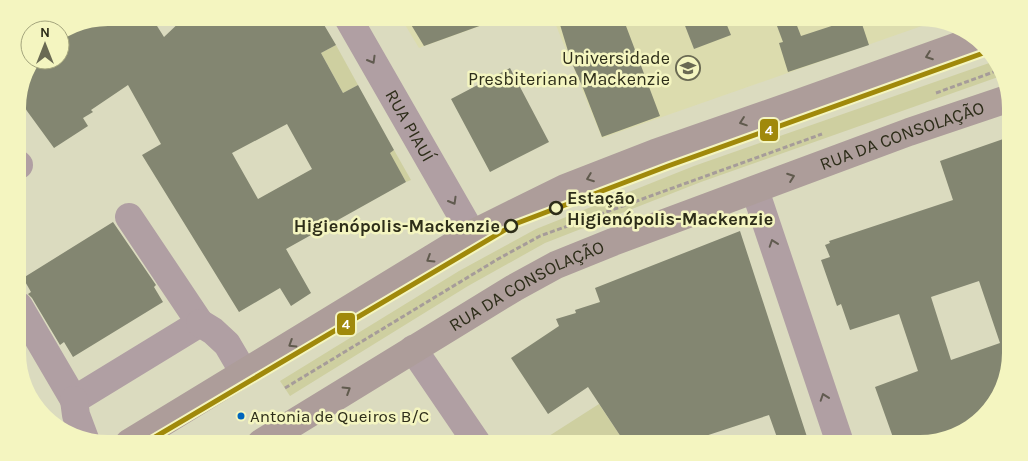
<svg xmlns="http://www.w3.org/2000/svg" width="1028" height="461" font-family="Karla,sans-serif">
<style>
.built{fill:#dcdcae}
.green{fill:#cecfa0}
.building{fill:#838671;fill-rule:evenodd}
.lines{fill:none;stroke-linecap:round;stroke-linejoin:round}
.path{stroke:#a69c99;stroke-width:3;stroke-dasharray:5 2.5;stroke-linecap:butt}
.minor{stroke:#b09fa3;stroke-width:28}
.major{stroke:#ad9d9a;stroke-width:28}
.metro-1-casing{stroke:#f4f5c0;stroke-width:9}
.metro-1{stroke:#a0890b;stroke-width:5}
.oneway{stroke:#605a4d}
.oneway2{stroke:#615b50}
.stop-dot{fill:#f4f5c0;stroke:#2d2d19;stroke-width:2.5}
.bus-dot{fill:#0065bd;stroke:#f4f5c0;stroke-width:2}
.labels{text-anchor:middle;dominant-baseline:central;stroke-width:5;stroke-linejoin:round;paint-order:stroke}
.bus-label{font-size:17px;fill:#2d2d19;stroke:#f4f5c0;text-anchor:start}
.poi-label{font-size:18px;fill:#2d2d19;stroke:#f4f5c0;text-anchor:end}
.street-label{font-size:18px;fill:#2d2d19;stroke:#f4f5c0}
.stop-label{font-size:18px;font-weight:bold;fill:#2d2d19;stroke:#f4f5c0;text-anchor:start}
.line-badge{stroke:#f4f5c0;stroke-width:2}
.badge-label{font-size:14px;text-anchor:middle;font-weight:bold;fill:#fff}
</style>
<rect width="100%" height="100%" fill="#dbdbbf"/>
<path class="built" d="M401,18H502L419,48Z
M553,18H920L936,21L602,138Z"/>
<path class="green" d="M336,45L358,85L343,93L321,53Z
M995,61L1001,76L701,182L545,243L468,286L290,396L280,381L459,271L536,229L694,166Z
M394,150L411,180L406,182L389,153Z
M599,404L625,443H538Z"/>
<path class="building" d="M108,18H152L164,37L184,18H320L336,45L321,53L343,93L358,85L394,150L390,153L406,182L286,249L311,293L291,306L280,288L239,312L142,155L161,144L128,85L91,110L93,112L83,118L88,126L54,148L27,111L19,98L27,68L33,60H60V36ZM287,124L312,169L258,199L232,153Z
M407,18H496V20L424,46Z
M558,18H623L660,116L602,137L583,88L571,61Z
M682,18H724L731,35L694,49Z
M774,18H794L801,36L856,18H860L869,45L788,72L779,43L783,42Z
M510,68L549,142L490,172L451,99Z
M1009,137L1004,387L975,425L926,443H895L875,387L918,371L899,314L850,330L841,304L837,306L821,260L830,257L825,245L830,243L829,241L953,200L940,161ZM979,281L1000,343L951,360L931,297Z
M113,222L156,285L154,287L163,302L73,357L64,342L60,345L32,298L28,294L31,292L23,278Z
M740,231L809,443H779L769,415L684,443H625L588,387L548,414L511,358L559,326L556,319L576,313L575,310L600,302L595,288Z"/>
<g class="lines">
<path class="path" d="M936,93L999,70
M285,388L498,259L540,236L822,134"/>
<g class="minor">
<path id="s1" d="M348,18L472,234"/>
<path d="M18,164L19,165"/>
<path d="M755,190L840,443"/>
<path d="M19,306L74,400L200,323L129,217"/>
<path d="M200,323L213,331L227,344L244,373"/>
<path d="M413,349L477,443"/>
<path d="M74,400L76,415L85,439"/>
</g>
<g class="major">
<path d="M129,443L472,234L565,188L655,153L793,105L975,40"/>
<path id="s2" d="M261,443L514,288L556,265L613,242L909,132L1010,98"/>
</g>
<defs>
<path id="metro-1" d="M145,443L515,224L668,166L989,51"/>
</defs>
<use href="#metro-1" class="metro-1-casing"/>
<use href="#metro-1" class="metro-1"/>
</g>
<defs><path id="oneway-chevron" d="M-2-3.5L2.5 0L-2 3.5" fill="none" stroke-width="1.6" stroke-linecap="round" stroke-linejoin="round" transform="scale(1.25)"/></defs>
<g class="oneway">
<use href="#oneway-chevron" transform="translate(929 56) rotate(160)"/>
<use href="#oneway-chevron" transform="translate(743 122) rotate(161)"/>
<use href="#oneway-chevron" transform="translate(791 177) rotate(-20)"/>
<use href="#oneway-chevron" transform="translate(590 178) rotate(159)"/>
<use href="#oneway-chevron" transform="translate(430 259) rotate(148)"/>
<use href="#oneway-chevron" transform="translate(292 344) rotate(148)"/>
<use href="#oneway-chevron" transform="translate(347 390) rotate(-32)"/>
</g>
<g class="oneway2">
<use href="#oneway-chevron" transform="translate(372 60) rotate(60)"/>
<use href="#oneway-chevron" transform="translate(453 201) rotate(60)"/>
<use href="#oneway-chevron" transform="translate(773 243) rotate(-109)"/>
<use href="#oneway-chevron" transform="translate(824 397) rotate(-109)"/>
</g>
<defs>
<symbol id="university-ring" viewBox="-11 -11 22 22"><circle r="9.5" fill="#f4f5c0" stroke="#6a6a53" stroke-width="1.5"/><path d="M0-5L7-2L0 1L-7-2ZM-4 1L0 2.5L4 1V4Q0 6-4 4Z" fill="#6a6a53"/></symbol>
</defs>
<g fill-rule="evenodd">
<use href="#university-ring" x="674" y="54" width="28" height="28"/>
</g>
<g class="stop-dot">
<circle cx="556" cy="208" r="6"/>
<circle cx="511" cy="226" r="6"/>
</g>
<circle class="bus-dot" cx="241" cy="416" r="4.5"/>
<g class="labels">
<g class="bus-label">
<text x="250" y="416">Antonia de Queiros B/C</text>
</g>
<g class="poi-label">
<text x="670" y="58">Universidade<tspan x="670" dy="21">Presbiteriana Mackenzie</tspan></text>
</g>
<g class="street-label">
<text stroke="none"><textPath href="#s1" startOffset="124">RUA PIAUÍ</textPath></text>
<text stroke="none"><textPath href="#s2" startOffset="714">RUA DA CONSOLAÇÃO</textPath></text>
<text stroke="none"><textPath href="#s2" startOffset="309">RUA DA CONSOLAÇÃO</textPath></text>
</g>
<g class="stop-label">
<text x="567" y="198">Estação<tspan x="567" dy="21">Higienópolis-Mackenzie</tspan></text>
<text x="500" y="226" text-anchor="end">Higienópolis-Mackenzie</text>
</g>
</g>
<path d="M0 0H1028V461H0ZM108 26H920A82 82 0 0 1 1002 108V353A82 82 0 0 1 920 435H108A82 82 0 0 1 26 353V108A82 82 0 0 1 108 26Z" fill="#f4f5c0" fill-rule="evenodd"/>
<g class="line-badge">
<rect x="759" y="118" width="20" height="24" rx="5" fill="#a0890b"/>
<rect x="336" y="312" width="20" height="24" rx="5" fill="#a0890b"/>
</g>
<g class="badge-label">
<text x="769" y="135">4</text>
<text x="346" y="329">4</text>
</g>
<g transform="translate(45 45)"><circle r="24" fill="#f4f5c0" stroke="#a4a57d"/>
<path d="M0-4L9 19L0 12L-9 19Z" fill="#6a6a53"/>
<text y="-8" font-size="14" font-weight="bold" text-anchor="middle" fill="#2d2d19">N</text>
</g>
</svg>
